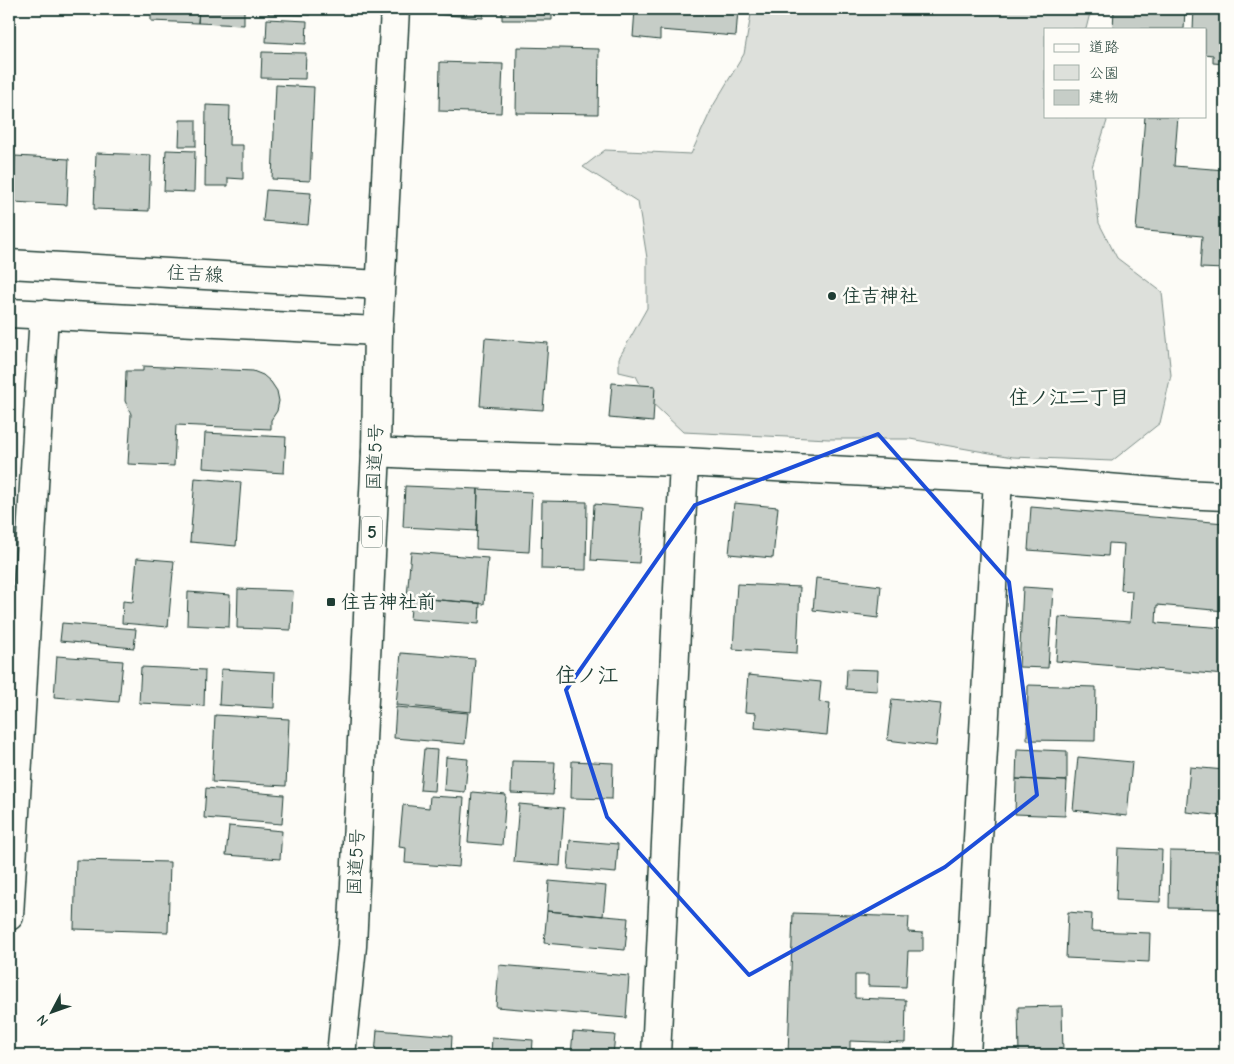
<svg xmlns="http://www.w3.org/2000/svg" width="1234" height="1064" font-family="'Comic Neue','Klee One',sans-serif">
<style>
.green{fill:#dde0db;stroke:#7e8e88}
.building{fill:#c6cdc7;stroke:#1f3d34}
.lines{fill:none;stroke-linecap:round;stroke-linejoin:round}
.street-casing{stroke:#1f3d34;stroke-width:31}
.secondary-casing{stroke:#1f3d34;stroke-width:31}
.highway-casing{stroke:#1f3d34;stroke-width:31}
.street{stroke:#fdfcf7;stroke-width:28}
.secondary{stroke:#fdfcf7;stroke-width:28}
.highway{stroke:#fdfcf7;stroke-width:28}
.marked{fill:none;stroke:#1d4ed8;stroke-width:4;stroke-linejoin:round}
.poi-dot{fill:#1f3d34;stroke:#fdfcf7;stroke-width:2}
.labels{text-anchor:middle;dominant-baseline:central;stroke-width:5;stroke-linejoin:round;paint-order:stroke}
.shield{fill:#fdfcf7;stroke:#62766e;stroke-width:1}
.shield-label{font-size:18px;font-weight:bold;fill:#1f3d34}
.street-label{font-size:19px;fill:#1f3d34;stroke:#fdfcf7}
.poi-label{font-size:19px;font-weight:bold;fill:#1f3d34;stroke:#fdfcf7;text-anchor:start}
.neighbourhood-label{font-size:20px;font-weight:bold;fill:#1f3d34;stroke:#fdfcf7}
.quarter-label{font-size:21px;font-weight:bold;fill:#1f3d34;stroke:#fdfcf7}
</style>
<rect width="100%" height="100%" fill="#fdfcf7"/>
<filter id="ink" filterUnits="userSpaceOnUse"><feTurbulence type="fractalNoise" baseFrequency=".02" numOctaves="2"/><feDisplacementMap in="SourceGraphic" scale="10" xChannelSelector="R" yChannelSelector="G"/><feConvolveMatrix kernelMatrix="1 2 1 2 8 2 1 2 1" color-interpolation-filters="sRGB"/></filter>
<g filter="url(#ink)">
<path class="green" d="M752,9H1091L1086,29H1045V116H1105L1107,121L1092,167L1099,223L1117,258L1162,292L1171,375L1160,423L1112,461L1013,457L910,439H829L683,432L647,398L636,376L619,372V358L647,308V258L638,202L583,167L605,150L691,154L713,106L744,54Z"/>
<path class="building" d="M100,9H143L142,13L100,12Z
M151,9H199L198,23L151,21Z
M199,9H244V25L198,23Z
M268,9H310V15L268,14Z
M435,9H484L483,18L434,14Z
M502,9H552V20H502Z
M635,9H738L736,36L660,30V40L633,37Z
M1114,9H1185L1184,29H1113Z
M1194,9H1225V64L1213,63V55L1205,54V29H1193Z
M267,19L307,21L306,44L266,42Z
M517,47L599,49L598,114L516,113Z
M262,52L306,53L305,79L261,78Z
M440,62L503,64L501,113L439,111Z
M276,85L314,87L310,181L272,179Z
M206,105L230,106L229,145H243V179L228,178V186H205Z
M1145,116H1178L1174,166L1225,170V269L1200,268L1202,236L1136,230Z
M180,120H196V146H179Z
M166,150L195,151L194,192L164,191Z
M96,153L151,155L149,211L94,209Z
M15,156L69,159L67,205L13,202Z
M266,190L311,193L308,225L263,221Z
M485,338L548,343L543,410L480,406Z
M143,366L253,371L263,375L271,382L277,391L279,401L277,411L271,420V429L176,425L174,466L128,464L131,414L125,401L126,371H143Z
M612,383L655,386L653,422L609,418Z
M205,433L286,437L284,473L203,468Z
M195,478L241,482L236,546L190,542Z
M405,486L478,489L477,531L403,527Z
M478,489L532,492L529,552L476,549Z
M542,501L587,502L586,570L541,569Z
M734,503L778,507L773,558L729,554Z
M594,504L643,508L639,563L591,560Z
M1031,507L1225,523V611L1157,605L1156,623L1225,628V675L1056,661L1059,617L1130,622L1132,591L1121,590L1124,544L1109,543L1108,556L1028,550Z
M411,552L488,558L484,604L407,597Z
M137,558L174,561L168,627L122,623L123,601L133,602Z
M816,578L881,586L878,618L813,610Z
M737,584L800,587L797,653L733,649Z
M1023,587L1053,589L1048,668L1019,667Z
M238,589L293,591L291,630L237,628Z
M188,592L230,595L229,627L187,625Z
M412,598L480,603L479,624L410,619Z
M62,623L136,629L134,648L60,641Z
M401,653L475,659L471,712L396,705Z
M57,656L123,661L119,702L54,697Z
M141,667L205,670L204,706L139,703Z
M221,669L275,672L274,708L219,705Z
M847,669L878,670L877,691L846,689Z
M748,675L821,682L819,702L830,703L827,735L755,728L756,713L745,712Z
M1028,685L1096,687L1095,741L1027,740Z
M892,699L941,704L936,746L887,740Z
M396,707L468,713L465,744L394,738Z
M1222,708H1225V752H1221Z
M215,715L289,719L286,786L212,782Z
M424,749L437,750L434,791L420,790Z
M1017,749L1067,751V781L1016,779Z
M446,757L468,759L465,792L444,790Z
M1078,757L1132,762L1127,816L1073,810Z
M512,761L555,762L553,795L511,793Z
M572,761L613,763L612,799L571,798Z
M1190,767L1225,770V816L1186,812Z
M1016,779L1067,781L1065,816L1015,814Z
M206,788L284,795L282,824L204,818Z
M472,792L506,795L502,845L468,842Z
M430,796L464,798L459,867L405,863L406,848L399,847L403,805L429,808Z
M519,804L564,808L560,866L514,862Z
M229,826L282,831L280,859L226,855Z
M570,840L618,844L616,873L568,869Z
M1118,848L1162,850L1160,902L1116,900Z
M1170,851L1224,852L1223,909L1169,908Z
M76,860L170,862L168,932L74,929Z
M549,881L606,886L603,916L547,911Z
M547,911L628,918L625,950L544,943Z
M1068,912L1092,914L1091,931L1150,933L1149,962L1066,958Z
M793,913L909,917L908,932L923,933V951H908L906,987L868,986V975H855V998L906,1000L905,1043L850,1041V1055H788Z
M499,965L629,976L626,1018L496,1007Z
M1062,1006L1063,1055H1019L1018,1007Z
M377,1030L452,1036L451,1055H375Z
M573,1032L615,1035L613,1055H571Z
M492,1037L533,1040L532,1055H491Z"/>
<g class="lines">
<defs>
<path id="street" d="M376,452L412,454L684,462L998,479L1181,494L1225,496
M9,916L44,314
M656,1055L684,462
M966,1055L998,479"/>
<path id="secondary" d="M9,264L380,285
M9,313L378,331"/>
<path id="highway" d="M341,1055L352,946L376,452L378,331L395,9"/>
</defs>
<use href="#street" class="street-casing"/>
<use href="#secondary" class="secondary-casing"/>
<use href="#highway" class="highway-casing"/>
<use href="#street" class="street"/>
<use href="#secondary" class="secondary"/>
<use href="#highway" class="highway"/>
</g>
</g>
<path class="marked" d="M878,434L1009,582L1037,795L945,867L749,975L607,817L566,690L695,505Z"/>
<g class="poi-dot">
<circle cx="832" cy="296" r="5"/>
<rect x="326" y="597" width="10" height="10" rx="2.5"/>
</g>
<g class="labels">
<rect class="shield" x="362" y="516.5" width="20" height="31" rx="4"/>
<g class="shield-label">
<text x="372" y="532">5</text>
</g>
<g class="street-label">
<text transform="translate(195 274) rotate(3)">住吉線</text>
<text transform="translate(375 457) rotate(-88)">国道5号</text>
<text transform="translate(356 862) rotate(-87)">国道5号</text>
</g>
<g class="poi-label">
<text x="842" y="296">住吉神社</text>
<text x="341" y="602">住吉神社前</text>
</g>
<g class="neighbourhood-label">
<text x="1069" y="397">住ノ江二丁目</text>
</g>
<g class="quarter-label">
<text x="587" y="675">住ノ江</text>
</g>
</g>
<rect width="1234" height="1064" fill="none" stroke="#fdfcf7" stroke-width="30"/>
<rect x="15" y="15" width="1204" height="1034" fill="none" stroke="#1f3d34" stroke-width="2" filter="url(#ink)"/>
<rect x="1044" y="28" width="162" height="90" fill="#fdfcf7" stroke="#a4b0a9"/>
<rect x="1054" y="44" width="25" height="8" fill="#fdfcf7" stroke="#a4b0a9"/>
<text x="1089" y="52" font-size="15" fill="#1f3d34">道路</text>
<rect x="1054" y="65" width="25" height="15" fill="#dde0db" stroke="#a4b0a9"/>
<text x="1089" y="78" font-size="15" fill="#1f3d34">公園</text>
<rect x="1054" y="90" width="25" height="15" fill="#c6cdc7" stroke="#a4b0a9"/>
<text x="1089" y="102" font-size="15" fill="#1f3d34">建物</text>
<g transform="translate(52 1012) rotate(229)" stroke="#fdfcf7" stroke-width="4" paint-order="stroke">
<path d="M0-4L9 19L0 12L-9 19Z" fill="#1f3d34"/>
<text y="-8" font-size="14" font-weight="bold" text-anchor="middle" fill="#1f3d34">N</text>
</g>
</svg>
